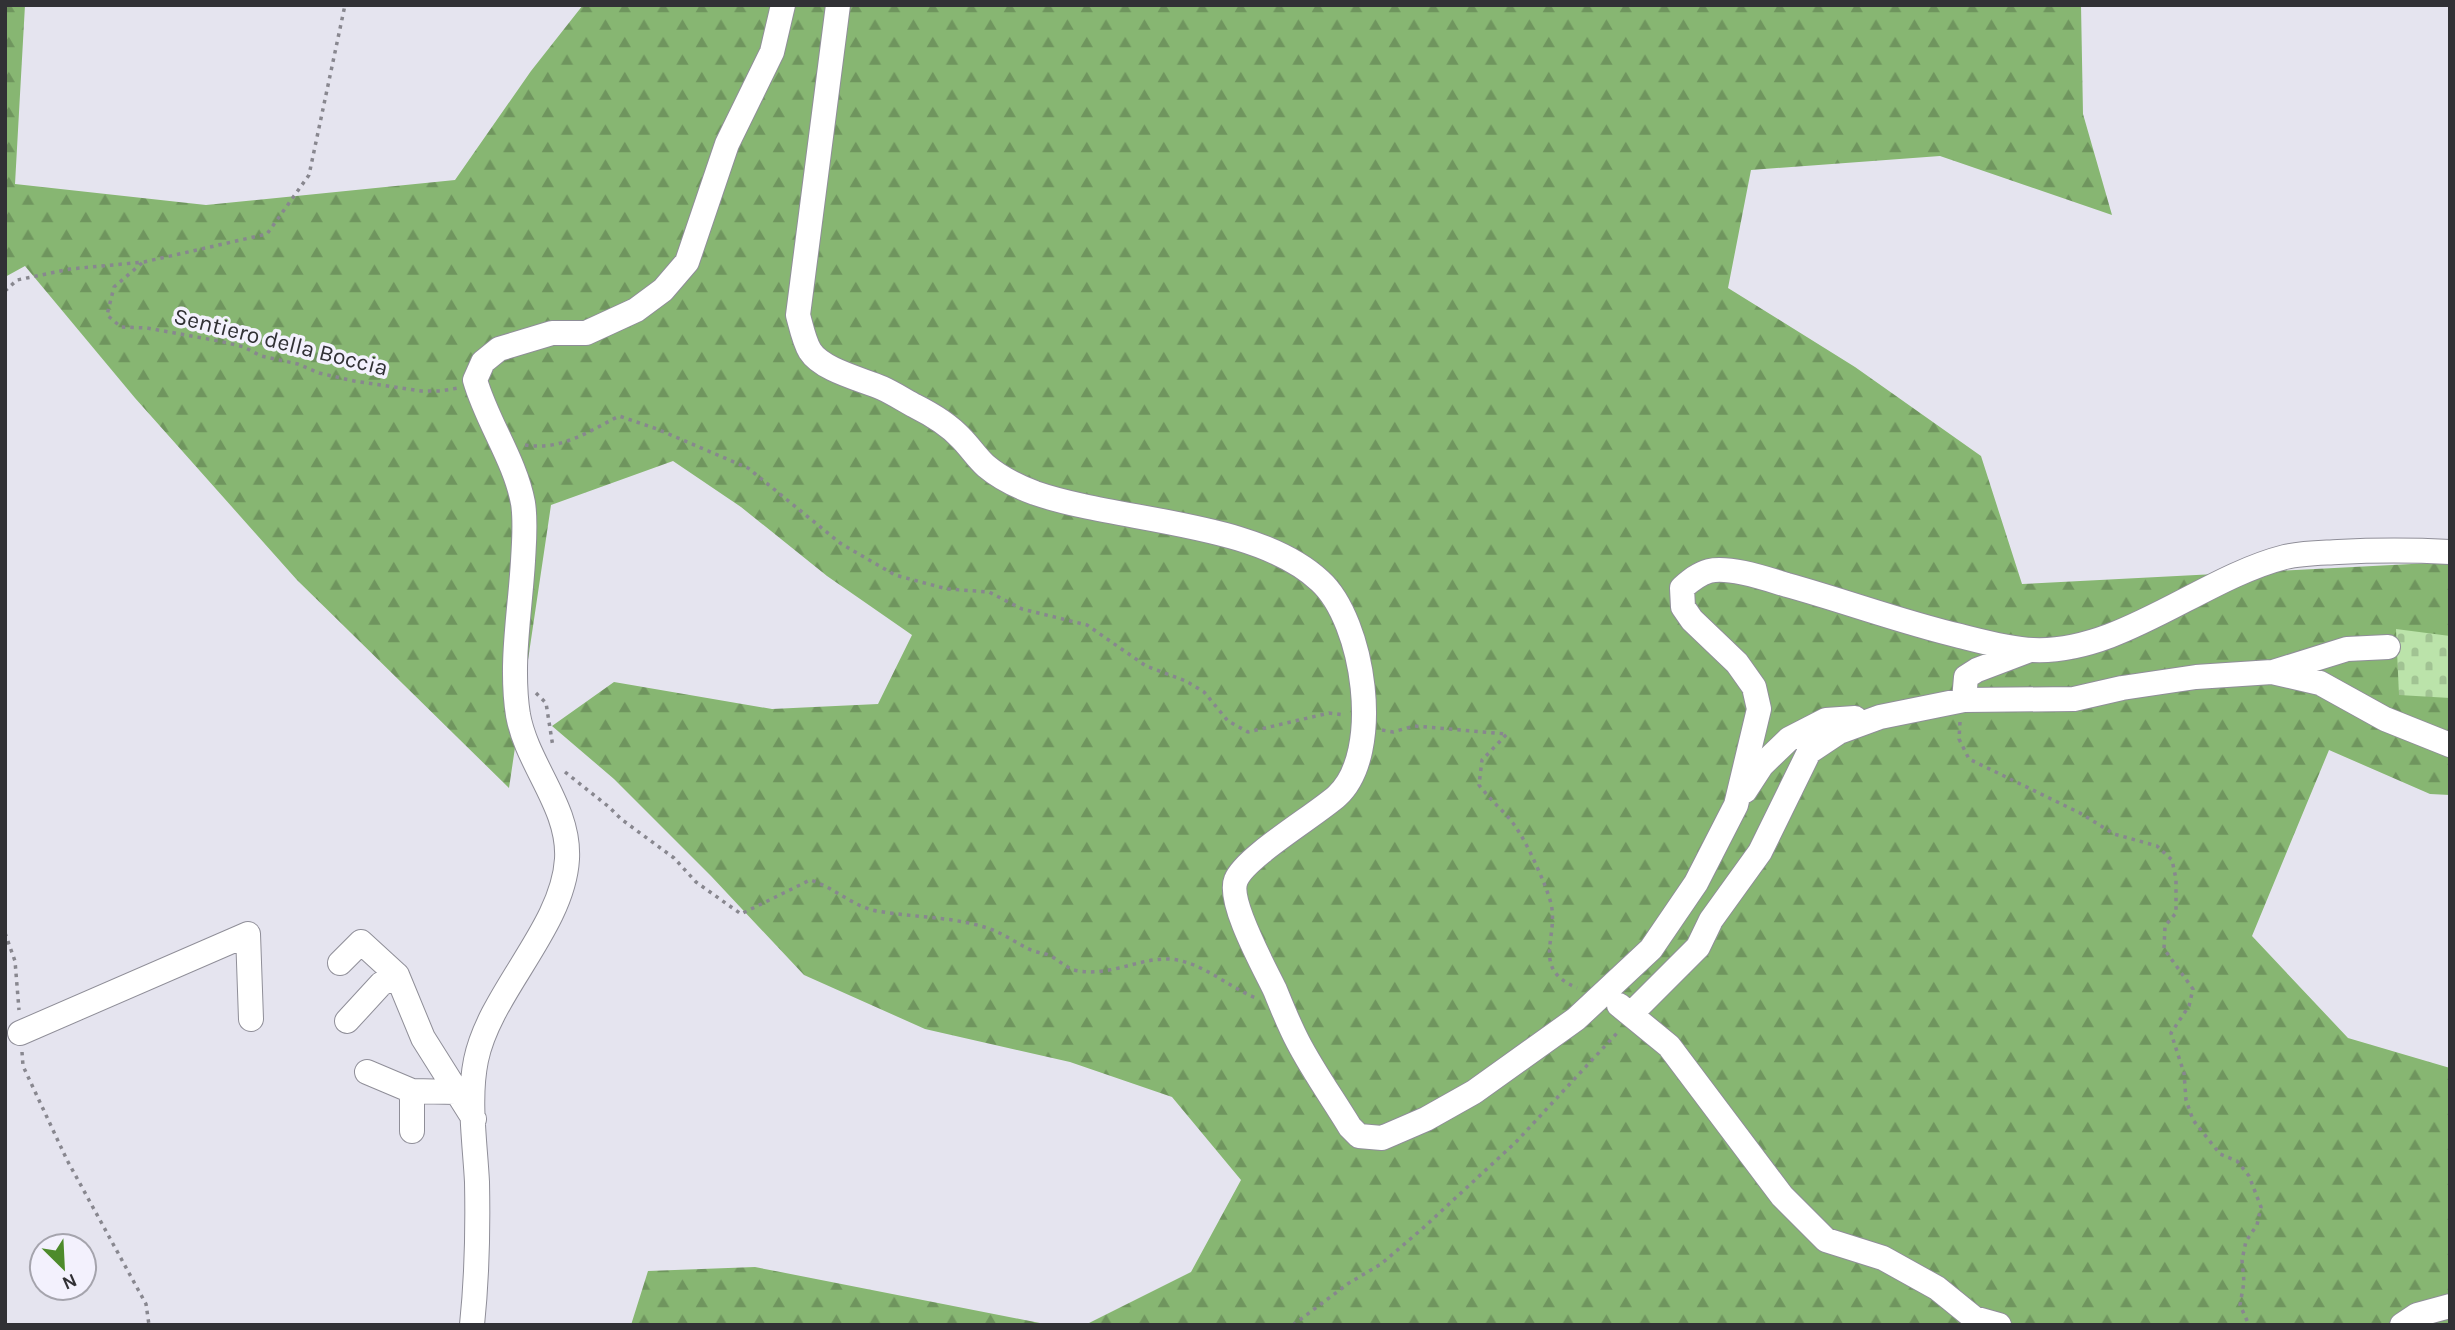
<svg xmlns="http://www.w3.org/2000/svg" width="2455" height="1330" font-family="Karla,sans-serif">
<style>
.forest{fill:url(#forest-firs)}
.cemetery{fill:url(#cemetery-stones)}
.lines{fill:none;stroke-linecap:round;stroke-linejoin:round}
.minor-casing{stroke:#8f8e98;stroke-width:26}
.path{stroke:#88878f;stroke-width:3.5;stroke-dasharray:3.5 5;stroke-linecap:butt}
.minor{stroke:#fff;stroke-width:24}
.labels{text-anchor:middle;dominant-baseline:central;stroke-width:7;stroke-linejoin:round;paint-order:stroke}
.street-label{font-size:23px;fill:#313135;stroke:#f3f1fd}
</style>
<defs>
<pattern id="forest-firs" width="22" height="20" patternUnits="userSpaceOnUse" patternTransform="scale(1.75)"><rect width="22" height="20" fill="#87b672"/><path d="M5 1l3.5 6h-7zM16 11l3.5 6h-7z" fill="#6f955e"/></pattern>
<pattern id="cemetery-stones" width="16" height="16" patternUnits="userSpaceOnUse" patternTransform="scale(1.75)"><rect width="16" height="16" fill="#bbe3aa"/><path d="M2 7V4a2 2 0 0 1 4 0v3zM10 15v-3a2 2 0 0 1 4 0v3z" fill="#a1c393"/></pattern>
</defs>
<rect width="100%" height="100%" fill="#e5e4ef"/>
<path class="forest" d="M5,5H25L15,184L206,205L455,180L531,71L583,5H2081L2083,114L2112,215L1940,156L1751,170L1728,288L1855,367L1981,456L2022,584L2450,562V795L2430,794L2329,750L2252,936L2348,1038L2450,1068V1325H1085L1191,1272L1241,1180L1172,1097L1070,1062L925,1029L804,975L711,876L614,779L552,726L614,682L772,709L878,704L912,635L827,576L741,507L673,461L551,505L509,788L297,580L135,398L25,266L5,277Z
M755,1267L1050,1325H631L648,1271Z"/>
<path class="cemetery" d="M2396,629L2450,636V698L2399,695Z"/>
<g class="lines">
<defs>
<path id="minor" d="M838,5L798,315C801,326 804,341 810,351C822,370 861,379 882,388C893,393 904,400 915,406C931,414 948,424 961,438C970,447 977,458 986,466C999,477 1019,487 1035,493C1119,522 1256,521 1320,581C1364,621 1384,753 1337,796C1316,815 1245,857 1236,880C1227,901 1265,969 1275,990C1282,1007 1289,1025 1298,1042C1313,1071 1333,1099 1350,1127L1359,1136L1382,1138L1426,1119L1474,1092L1576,1019L1651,949L1696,883L1736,805L1759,709L1754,687L1737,663L1692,620L1683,607L1682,588C1690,581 1698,574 1709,571C1729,566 1767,579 1787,585C1845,601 1901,622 1960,636C1984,642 2009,649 2033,650C2120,654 2202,578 2285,557C2302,553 2321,553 2338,552C2376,550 2412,550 2450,552
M2273,672L2347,649L2388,647
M1964,700L1966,677L1977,670L2030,650
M1745,791L1762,765L1789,739L1826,720L1855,718
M340,963L361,942L397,975L423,1038L474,1119
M1619,1005L1669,1046L1782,1196L1826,1240L1883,1258L1937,1288L1974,1318L1999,1325
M1631,1014L1698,947L1711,920L1760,852L1809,752L1839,732L1880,717L1964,700L2074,699L2122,688L2196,677L2272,672L2320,683L2385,719L2450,745
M347,1021L381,984L397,975
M20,1033L248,934L251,1019
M367,1072L412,1091
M412,1131V1091L456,1092
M472,1325C477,1277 478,1230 477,1182C475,1143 468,1099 476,1060C490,992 563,928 567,859C570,807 527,765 518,715C510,664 520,612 523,561C524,542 526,522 523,503C515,460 487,422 475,380L483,362L499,349L552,333H586L636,310L663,290L687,262L727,144L772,52L783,5
M2402,1325L2417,1315L2450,1306"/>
</defs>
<use href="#minor" class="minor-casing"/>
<path class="path" d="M142,263L114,287L107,315L121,327L147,328L219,341L244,347L261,356L298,364L319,373L354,381L421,391H441L458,388
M5,291L17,280L70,269L144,262L267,234L309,175L345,5
M525,445C560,451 588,432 619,416L657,429L748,468L840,543L895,575L947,589L989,592L1022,609L1087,625L1146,666L1186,681L1204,692L1228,721L1248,732L1329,713L1344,715
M536,693L546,703L553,747
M1960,722L1959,739L1969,759L2080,813L2114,834L2157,846L2172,860L2176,879V913L2165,926L2164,949L2193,989L2189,1006L2171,1033L2184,1073L2186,1100L2193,1120L2220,1154L2237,1161L2249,1176L2261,1207L2257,1225L2246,1241L2242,1260L2244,1282L2240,1305L2249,1325
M1382,730L1393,732L1414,726L1507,734L1482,760L1479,785C1488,797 1498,806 1508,817C1523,834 1535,862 1544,883C1547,891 1551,901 1552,909C1556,942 1533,969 1577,988
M565,772L609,807L621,819L674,858L696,882L741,914L810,880C834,887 853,907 877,911C916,918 955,916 993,930C1007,936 1018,944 1031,950C1038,953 1045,953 1051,956C1059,961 1066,967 1074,970C1108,978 1137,958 1169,959C1201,961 1228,987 1256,998
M5,933L15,961L19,1010
M22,1052L23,1066L67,1160L146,1304L149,1325
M1293,1325L1349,1283L1381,1264L1422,1229L1516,1142L1618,1032"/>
<use href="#minor" class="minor"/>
</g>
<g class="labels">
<g class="street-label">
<text transform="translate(281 342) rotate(14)">Sentiero della Boccia</text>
</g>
</g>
<rect width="2455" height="1330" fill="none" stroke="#313135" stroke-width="14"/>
<g transform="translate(63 1267) rotate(156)"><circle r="33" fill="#f3f1fd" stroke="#a5a4ad" stroke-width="2"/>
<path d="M0-5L12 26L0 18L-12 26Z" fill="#4d8b2b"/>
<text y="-10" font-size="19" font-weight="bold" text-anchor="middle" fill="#313135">N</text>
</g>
</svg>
